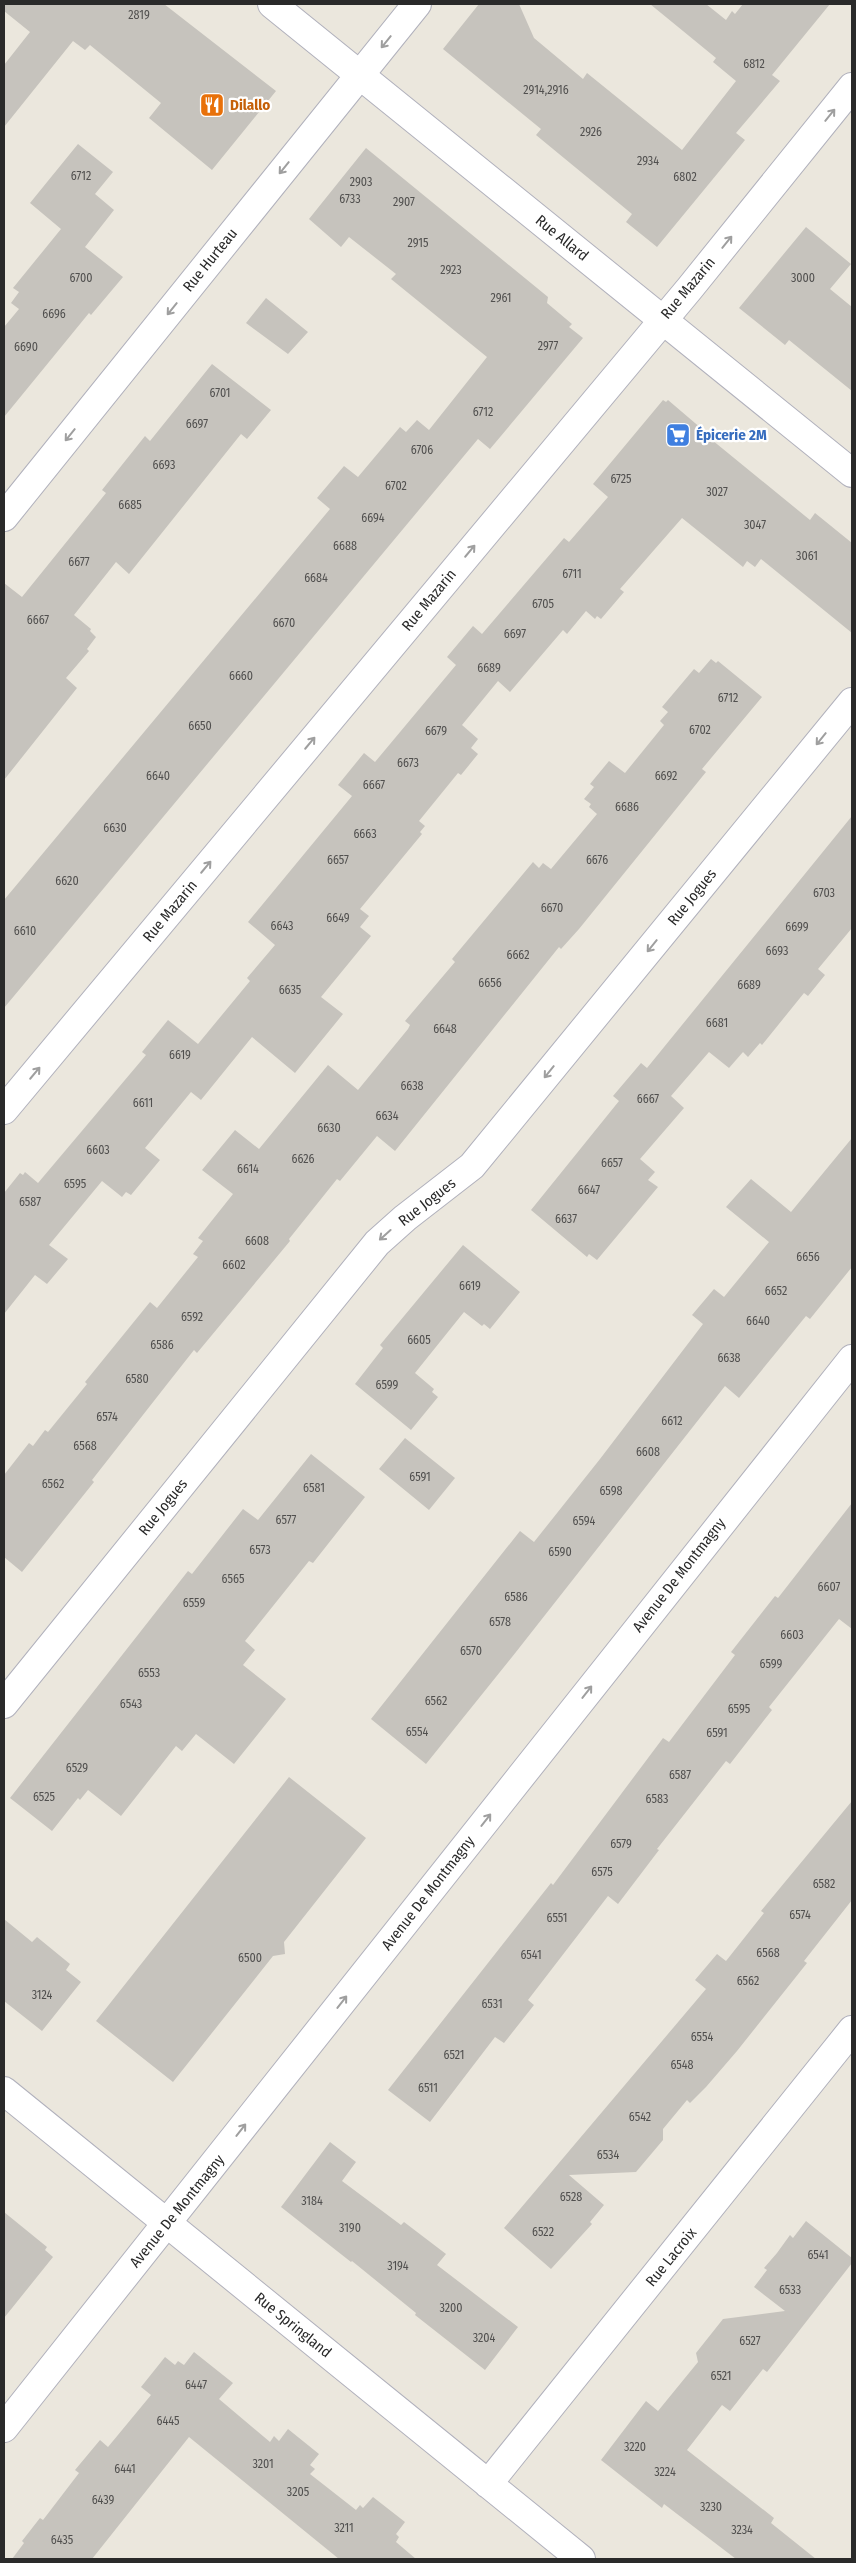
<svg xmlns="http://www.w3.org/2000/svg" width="856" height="2563" font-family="'Fira Sans Condensed',sans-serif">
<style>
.building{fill:#c6c3bd}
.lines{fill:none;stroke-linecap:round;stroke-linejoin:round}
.street-casing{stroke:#b1b1bc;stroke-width:30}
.secondary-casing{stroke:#b1b1bc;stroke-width:30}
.street{stroke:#fff;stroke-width:28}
.secondary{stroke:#fff;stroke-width:28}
.oneway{stroke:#9f9f9f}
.labels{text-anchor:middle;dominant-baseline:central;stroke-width:4.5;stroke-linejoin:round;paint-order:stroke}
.number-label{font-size:12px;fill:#51504f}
.food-label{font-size:15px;font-weight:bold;fill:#c56008;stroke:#fff;text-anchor:start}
.street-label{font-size:15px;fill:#2a2a2a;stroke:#fff}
.shop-label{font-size:15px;font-weight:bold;fill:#366cbe;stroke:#fff;text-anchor:start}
</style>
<rect width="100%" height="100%" fill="#ebe7dd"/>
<path class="building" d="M4,4H164L276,91L212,170L149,118L161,103L90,45L85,50L73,41L4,127V65L30,32L4,11Z
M479,4H519L534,38L583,79L587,73L682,150L736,81L713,62L716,58L650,4H706L726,20L732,11L735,14L743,4H830L772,75L780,81L736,133L745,140L657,247L626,222L632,214L536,135L541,129L443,49Z
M78,144L113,172L95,194L114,210L85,247L123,277L91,315L89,313L4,417V327L19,309L11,303L19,292L13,288L61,229L30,203Z
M366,148L548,297L547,303L572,324L569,327L583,338L490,449L478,439L4,1008V900L330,509L317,498L344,466L358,477L400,427L406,432L417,420L429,430L487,357L391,279L396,274L349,237L341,247L309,219Z
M806,227L851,264L830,289L852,307V391L789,340L785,345L739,308Z
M266,298L308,332L288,354L246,323Z
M212,364L271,410L247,439L241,434L129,574L116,562L74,615L91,629L90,631L96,637L87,649L89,651L66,678L77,688L4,780V583L22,597L106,493L102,490L145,436L150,441Z
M663,400L666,402L668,400L702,429L701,431L810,520L815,513L852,543V633L761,559L755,567L747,561L743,567L682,518L620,589L624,592L601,619L597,616L595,619L586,611L567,634L563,630L510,692L498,681L462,725L478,739L471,748L478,754L461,775L458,773L419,821L425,826L420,832L422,834L360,909L369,916L360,927L371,936L321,997L343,1014L295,1073L252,1037L201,1100L191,1092L145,1148L160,1160L131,1195L126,1192L122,1197L102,1181L49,1245L68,1259L47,1284L35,1275L4,1314V1193L20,1173L23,1175L25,1172L38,1183L146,1055L142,1052L168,1020L198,1044L250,981L247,978L275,945L248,922L352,796L338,785L364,753L375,762L456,665L447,657L473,626L482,634L564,538L569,542L608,497L593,484Z
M711,659L716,663L718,661L762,697L702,769L706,772L579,929L561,949L559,947L395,1151L377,1136L340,1181L337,1179L289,1239L290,1241L197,1353L194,1350L168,1383L92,1480L94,1482L22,1572L4,1557V1475L29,1443L33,1446L45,1430L48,1432L87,1384L85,1382L150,1302L157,1308L198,1257L193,1254L203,1241L198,1238L233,1194L202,1170L235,1130L259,1149L328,1065L358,1090L408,1029L410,1025L405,1021L455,962L452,959L533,862L539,868L543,863L551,869L597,814L589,807L591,804L584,799L594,787L590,784L609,761L625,773L664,725L660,721L668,712L662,707L694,669L699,673Z
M852,816V928L818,969L825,975L808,996L804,993L762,1045L760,1043L748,1057L743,1052L729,1068L709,1052L671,1096L684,1108L640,1159L655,1172L648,1180L658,1187L597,1260L589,1254L587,1257L531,1210L619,1101L613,1096L641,1063L647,1068Z
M852,1138V1267L810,1319L806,1316L739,1398L725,1386L516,1652L426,1764L371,1719L520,1531L534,1542L600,1459L703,1324L692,1315L714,1289L724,1297L769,1242L726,1207L751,1179L791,1212Z
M463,1245L520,1292L490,1329L484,1324L482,1326L464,1312L415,1373L434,1389L432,1392L438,1397L411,1430L355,1384L383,1348L380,1345Z
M405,1438L455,1478L429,1510L379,1469Z
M311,1454L365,1497L313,1563L309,1561L245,1641L255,1650L243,1665L286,1699L234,1764L196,1734L182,1751L176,1746L121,1816L88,1790L80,1800L78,1798L52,1831L10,1798L188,1571L192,1574L243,1509L258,1520Z
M852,1503V1629L839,1619L769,1707L772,1710L730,1764L726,1761L657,1849L659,1850L618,1904L608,1896L528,2000L534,2005L504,2043L495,2037L430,2122L388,2090L551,1883L553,1885L663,1738L669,1742L735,1655L731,1652L775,1596L778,1598Z
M289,1777L366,1838L284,1942L285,1954L273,1956L173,2082L96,2021Z
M852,1801V1900L804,1961L807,1963L737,2051L706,2087L690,2103L687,2100L663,2129V2140L636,2172L569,2175L604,2205L590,2222L592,2224L551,2269L504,2228L706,1989L695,1980L717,1954L726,1961L764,1913L761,1911Z
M4,1919L32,1942L37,1937L70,1964L66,1970L81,1982L42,2031L4,2001Z
M330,2142L356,2162L342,2181L401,2225L404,2222L446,2254L437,2265L518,2327L485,2370L415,2315L416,2313L352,2261L351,2262L281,2207Z
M4,2212L47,2247L45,2250L53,2257L4,2318Z
M806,2221L852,2258V2263L767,2372L763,2369L730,2411L722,2405L687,2450L774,2518L771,2523L816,2559H736L664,2504L662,2508L601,2460L646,2401L658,2411L698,2362L696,2353L723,2319L785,2311L754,2287L767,2270L764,2268L777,2253L790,2235L793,2238Z
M194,2352L233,2383L219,2399L270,2442L274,2436L279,2441L288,2429L319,2454L310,2465L315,2469L310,2474L356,2510L360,2505L363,2508L373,2497L405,2522L396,2534L399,2537L396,2542L416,2559H339L189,2437L92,2559H12L24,2543L22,2541L40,2518L43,2520L79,2473L75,2470L100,2440L108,2447L151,2395L141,2387L165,2357L175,2365L178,2361L184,2365Z"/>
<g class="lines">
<defs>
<path id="street" d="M4,517L417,4
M4,1110L690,288L852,87
M4,1704L377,1243L405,1218L472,1166L852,702
M4,2091L581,2559
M4,2428L852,1359
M488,2484L852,2030"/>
<path id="secondary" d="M272,4L852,473"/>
</defs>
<use href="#street" class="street-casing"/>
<use href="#secondary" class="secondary-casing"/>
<use href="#street" class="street"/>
<use href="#secondary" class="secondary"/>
</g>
<defs><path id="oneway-shaft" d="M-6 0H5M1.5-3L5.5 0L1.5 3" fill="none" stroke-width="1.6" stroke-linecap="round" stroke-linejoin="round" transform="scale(1.25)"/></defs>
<g class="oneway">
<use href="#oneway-shaft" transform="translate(386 42) rotate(129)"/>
<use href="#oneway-shaft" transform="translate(830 115) rotate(-51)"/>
<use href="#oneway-shaft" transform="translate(284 168) rotate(129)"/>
<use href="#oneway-shaft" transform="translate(727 242) rotate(-51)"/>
<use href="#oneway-shaft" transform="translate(172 309) rotate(129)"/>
<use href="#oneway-shaft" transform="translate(70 435) rotate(129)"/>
<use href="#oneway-shaft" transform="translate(470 551) rotate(-50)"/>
<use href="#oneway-shaft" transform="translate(821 739) rotate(129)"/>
<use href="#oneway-shaft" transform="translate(310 743) rotate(-50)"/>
<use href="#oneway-shaft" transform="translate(206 867) rotate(-50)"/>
<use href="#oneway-shaft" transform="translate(652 946) rotate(129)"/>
<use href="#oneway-shaft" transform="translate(549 1072) rotate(129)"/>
<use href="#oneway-shaft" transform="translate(35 1073) rotate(-50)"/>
<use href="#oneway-shaft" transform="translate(385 1235) rotate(138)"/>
<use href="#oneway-shaft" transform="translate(587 1692) rotate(-52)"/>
<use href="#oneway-shaft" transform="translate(486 1820) rotate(-52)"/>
<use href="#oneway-shaft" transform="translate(342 2002) rotate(-52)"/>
<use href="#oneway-shaft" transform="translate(241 2130) rotate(-52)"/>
</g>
<defs>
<symbol id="restaurant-square" viewBox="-11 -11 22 22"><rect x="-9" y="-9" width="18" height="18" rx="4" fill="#e8710a" stroke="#fff"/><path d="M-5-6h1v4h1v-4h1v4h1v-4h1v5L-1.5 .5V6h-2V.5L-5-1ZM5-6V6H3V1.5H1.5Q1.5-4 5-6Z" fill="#fff"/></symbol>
<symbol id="supermarket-square" viewBox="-11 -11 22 22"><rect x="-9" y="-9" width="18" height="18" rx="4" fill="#3f7fe0" stroke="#fff"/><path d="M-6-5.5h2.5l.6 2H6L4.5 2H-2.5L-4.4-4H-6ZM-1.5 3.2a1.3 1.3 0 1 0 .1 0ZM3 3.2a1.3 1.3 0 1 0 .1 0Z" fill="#fff"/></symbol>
</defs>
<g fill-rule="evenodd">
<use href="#restaurant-square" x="198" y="91" width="28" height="28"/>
<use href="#supermarket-square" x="664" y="421" width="28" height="28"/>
</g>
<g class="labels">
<g class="number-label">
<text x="139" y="15">2819</text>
<text x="754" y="64">6812</text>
<text x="546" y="90">2914,2916</text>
<text x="591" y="132">2926</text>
<text x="648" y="161">2934</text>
<text x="81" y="176">6712</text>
<text x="685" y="177">6802</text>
<text x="361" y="182">2903</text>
<text x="350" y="199">6733</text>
<text x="404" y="202">2907</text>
<text x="418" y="243">2915</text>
<text x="451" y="270">2923</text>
<text x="81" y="278">6700</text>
<text x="803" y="278">3000</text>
<text x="501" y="298">2961</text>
<text x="54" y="314">6696</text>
<text x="548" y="346">2977</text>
<text x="26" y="347">6690</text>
<text x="220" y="393">6701</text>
<text x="483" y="412">6712</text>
<text x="197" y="424">6697</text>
<text x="422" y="450">6706</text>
<text x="164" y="465">6693</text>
<text x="621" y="479">6725</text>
<text x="396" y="486">6702</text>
<text x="717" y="492">3027</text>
<text x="130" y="505">6685</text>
<text x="373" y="518">6694</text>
<text x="755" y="525">3047</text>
<text x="345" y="546">6688</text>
<text x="807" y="556">3061</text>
<text x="79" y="562">6677</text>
<text x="572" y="574">6711</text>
<text x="316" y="578">6684</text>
<text x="543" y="604">6705</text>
<text x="38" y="620">6667</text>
<text x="284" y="623">6670</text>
<text x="515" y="634">6697</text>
<text x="489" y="668">6689</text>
<text x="241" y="676">6660</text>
<text x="728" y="698">6712</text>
<text x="200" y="726">6650</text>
<text x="700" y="730">6702</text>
<text x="436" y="731">6679</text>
<text x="408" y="763">6673</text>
<text x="158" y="776">6640</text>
<text x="666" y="776">6692</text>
<text x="374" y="785">6667</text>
<text x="627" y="807">6686</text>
<text x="115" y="828">6630</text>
<text x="365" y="834">6663</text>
<text x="338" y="860">6657</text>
<text x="597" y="860">6676</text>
<text x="67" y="881">6620</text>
<text x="824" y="893">6703</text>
<text x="552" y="908">6670</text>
<text x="338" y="918">6649</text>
<text x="282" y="926">6643</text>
<text x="797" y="927">6699</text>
<text x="25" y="931">6610</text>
<text x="777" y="951">6693</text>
<text x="518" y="955">6662</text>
<text x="490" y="983">6656</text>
<text x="749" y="985">6689</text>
<text x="290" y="990">6635</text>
<text x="717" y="1023">6681</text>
<text x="445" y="1029">6648</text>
<text x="180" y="1055">6619</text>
<text x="412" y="1086">6638</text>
<text x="648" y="1099">6667</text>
<text x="143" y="1103">6611</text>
<text x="387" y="1116">6634</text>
<text x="329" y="1128">6630</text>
<text x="98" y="1150">6603</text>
<text x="303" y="1159">6626</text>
<text x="612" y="1163">6657</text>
<text x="248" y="1169">6614</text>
<text x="75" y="1184">6595</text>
<text x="589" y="1190">6647</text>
<text x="30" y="1202">6587</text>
<text x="566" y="1219">6637</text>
<text x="257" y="1241">6608</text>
<text x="808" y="1257">6656</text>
<text x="234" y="1265">6602</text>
<text x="470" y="1286">6619</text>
<text x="776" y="1291">6652</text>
<text x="192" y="1317">6592</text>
<text x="758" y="1321">6640</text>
<text x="419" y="1340">6605</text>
<text x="162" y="1345">6586</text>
<text x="729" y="1358">6638</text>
<text x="137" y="1379">6580</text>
<text x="387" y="1385">6599</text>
<text x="107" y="1417">6574</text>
<text x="672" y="1421">6612</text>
<text x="85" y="1446">6568</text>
<text x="648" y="1452">6608</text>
<text x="420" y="1477">6591</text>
<text x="53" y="1484">6562</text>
<text x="314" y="1488">6581</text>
<text x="611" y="1491">6598</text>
<text x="286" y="1520">6577</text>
<text x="584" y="1521">6594</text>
<text x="260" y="1550">6573</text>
<text x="560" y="1552">6590</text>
<text x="233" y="1579">6565</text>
<text x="829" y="1587">6607</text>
<text x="516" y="1597">6586</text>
<text x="194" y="1603">6559</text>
<text x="500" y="1622">6578</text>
<text x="792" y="1635">6603</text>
<text x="471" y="1651">6570</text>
<text x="771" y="1664">6599</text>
<text x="149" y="1673">6553</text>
<text x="436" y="1701">6562</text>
<text x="131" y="1704">6543</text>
<text x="739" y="1709">6595</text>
<text x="417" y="1732">6554</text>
<text x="717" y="1733">6591</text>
<text x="77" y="1768">6529</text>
<text x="680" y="1775">6587</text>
<text x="44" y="1797">6525</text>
<text x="657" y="1799">6583</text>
<text x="621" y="1844">6579</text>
<text x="602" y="1872">6575</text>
<text x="824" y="1884">6582</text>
<text x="800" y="1915">6574</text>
<text x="557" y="1918">6551</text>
<text x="768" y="1953">6568</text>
<text x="531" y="1955">6541</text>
<text x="250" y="1958">6500</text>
<text x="748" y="1981">6562</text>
<text x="42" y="1995">3124</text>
<text x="492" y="2004">6531</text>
<text x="702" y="2037">6554</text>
<text x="454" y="2055">6521</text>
<text x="682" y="2065">6548</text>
<text x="428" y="2088">6511</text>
<text x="640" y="2117">6542</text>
<text x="608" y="2155">6534</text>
<text x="571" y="2197">6528</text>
<text x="312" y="2201">3184</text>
<text x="350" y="2228">3190</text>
<text x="543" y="2232">6522</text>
<text x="818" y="2255">6541</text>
<text x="398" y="2266">3194</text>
<text x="790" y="2290">6533</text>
<text x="451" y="2308">3200</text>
<text x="484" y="2338">3204</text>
<text x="750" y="2341">6527</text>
<text x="721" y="2376">6521</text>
<text x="196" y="2385">6447</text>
<text x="168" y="2421">6445</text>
<text x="635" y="2447">3220</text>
<text x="263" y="2464">3201</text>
<text x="125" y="2469">6441</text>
<text x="665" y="2472">3224</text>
<text x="298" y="2492">3205</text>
<text x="103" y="2500">6439</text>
<text x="711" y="2507">3230</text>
<text x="344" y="2528">3211</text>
<text x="742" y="2530">3234</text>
<text x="62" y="2540">6435</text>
</g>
<g class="food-label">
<text x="230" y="105">Dilallo</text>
</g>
<g class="street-label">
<text transform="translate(562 238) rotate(39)">Rue Allard</text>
<text transform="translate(210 260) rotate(-51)">Rue Hurteau</text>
<text transform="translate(688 288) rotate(-50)">Rue Mazarin</text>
<text transform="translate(429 600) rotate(-50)">Rue Mazarin</text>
<text transform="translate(692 897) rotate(-51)">Rue Jogues</text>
<text transform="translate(170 911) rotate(-50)">Rue Mazarin</text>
<text transform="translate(427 1202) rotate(-38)">Rue Jogues</text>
<text transform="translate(163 1507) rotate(-51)">Rue Jogues</text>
<text transform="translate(679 1575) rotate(-52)">Avenue De Montmagny</text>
<text transform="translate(428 1893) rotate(-52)">Avenue De Montmagny</text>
<text transform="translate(177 2211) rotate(-51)">Avenue De Montmagny</text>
<text transform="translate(671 2257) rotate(-51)">Rue Lacroix</text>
<text transform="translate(293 2325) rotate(39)">Rue Springland</text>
</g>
<g class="shop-label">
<text x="696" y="435">Épicerie 2M</text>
</g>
</g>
<rect width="856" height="2563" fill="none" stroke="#2a2a2a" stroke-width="10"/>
</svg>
